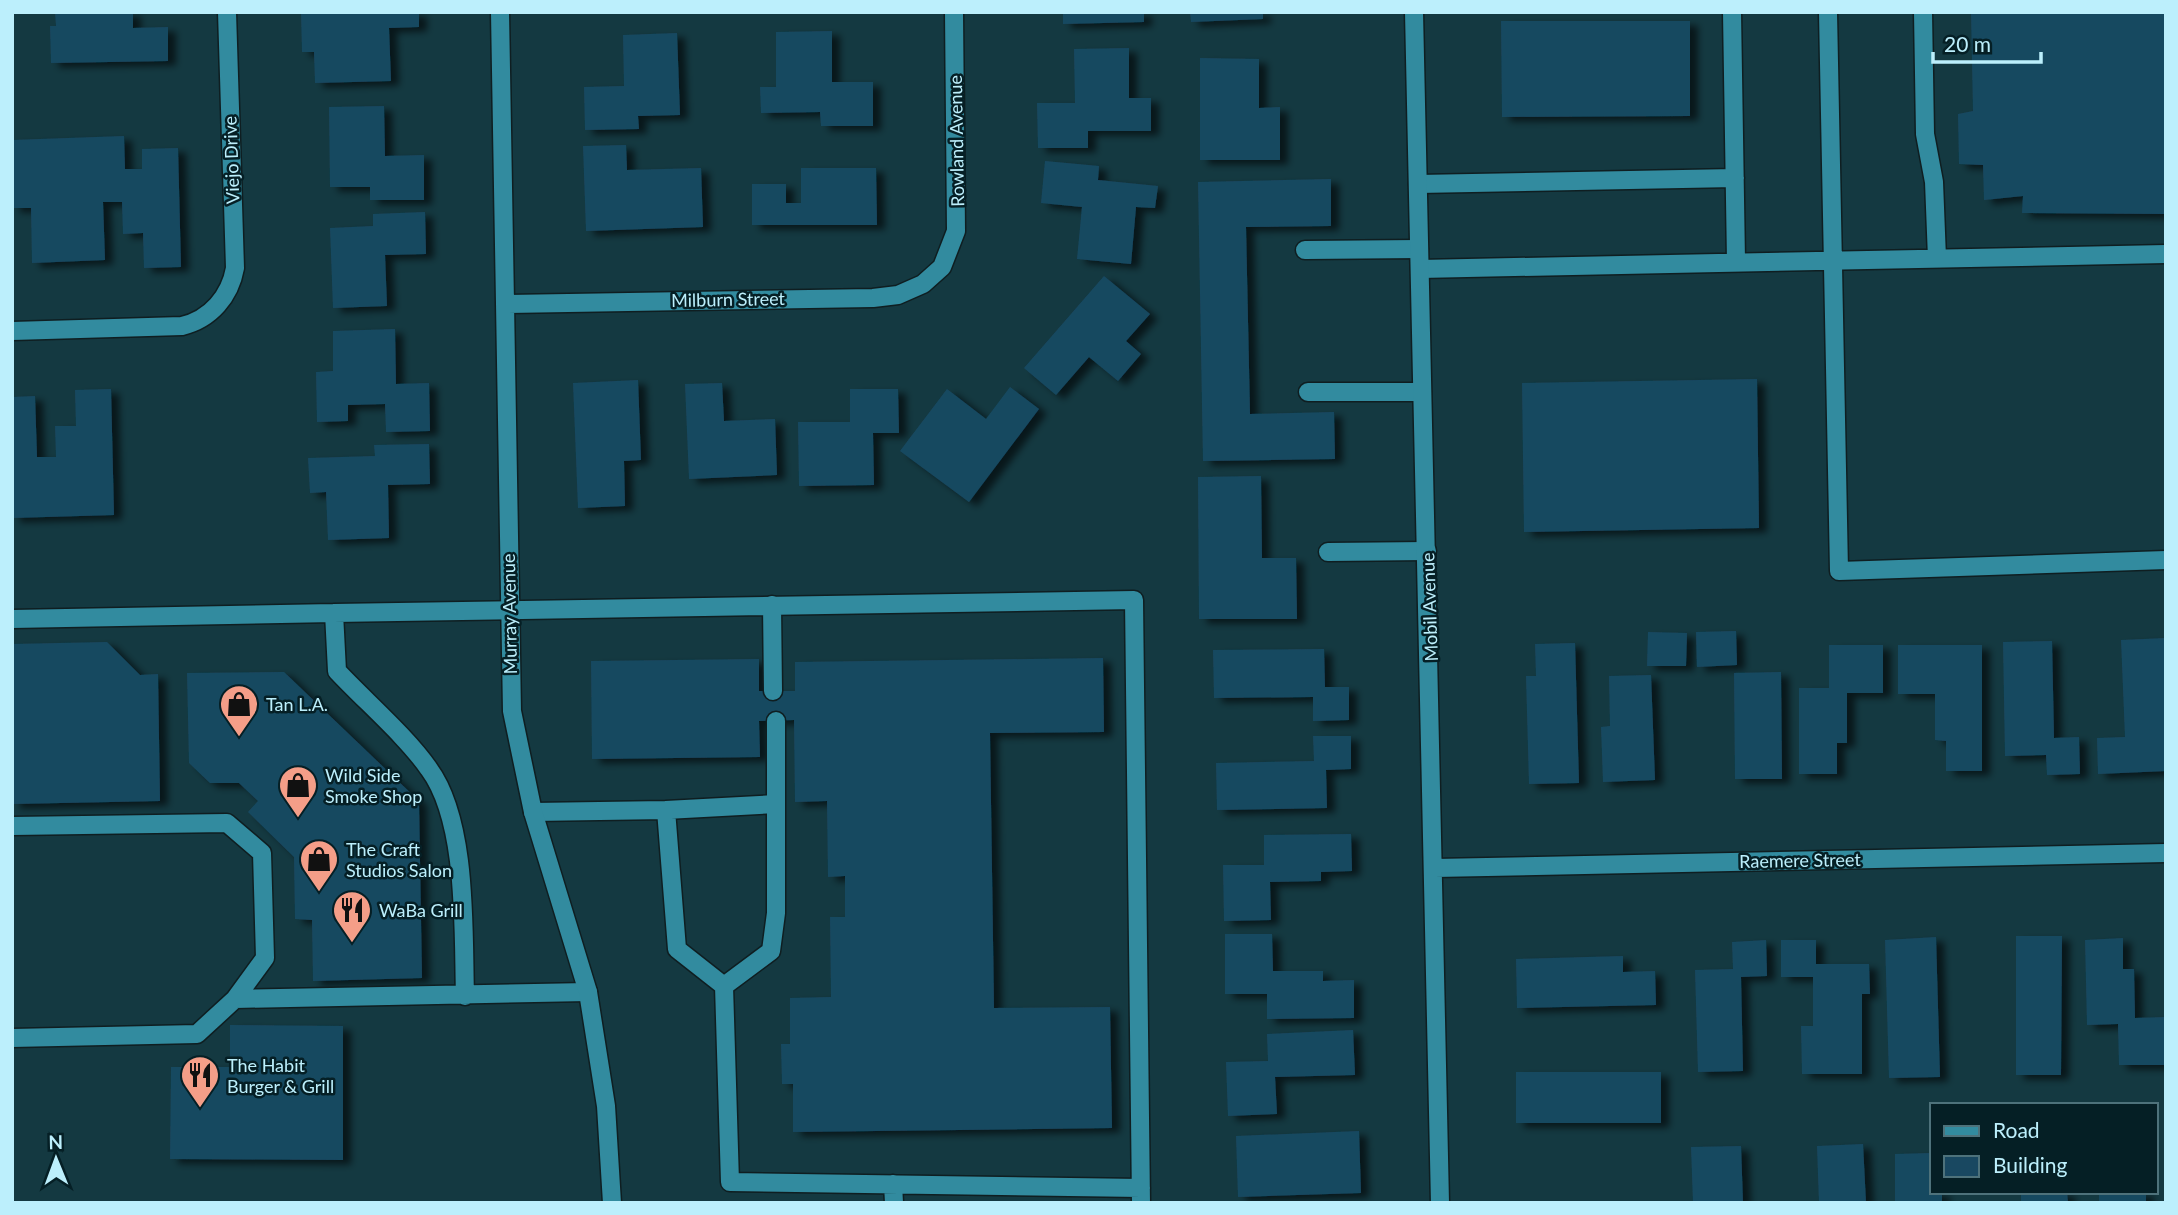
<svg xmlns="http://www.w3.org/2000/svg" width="2178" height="1215" font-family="Lato,sans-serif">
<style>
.building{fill:#194861;filter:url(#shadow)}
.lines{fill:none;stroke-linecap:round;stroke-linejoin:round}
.service-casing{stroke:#0f1e21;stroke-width:21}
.minor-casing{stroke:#0f1e21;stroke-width:21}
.service{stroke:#328b9f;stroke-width:18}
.minor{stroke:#328b9f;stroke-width:18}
.labels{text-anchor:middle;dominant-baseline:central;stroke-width:5;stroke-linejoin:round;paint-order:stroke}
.street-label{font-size:18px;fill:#bceffc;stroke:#051f25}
.poi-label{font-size:18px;fill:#bceffc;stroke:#051f25;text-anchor:start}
</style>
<defs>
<filter id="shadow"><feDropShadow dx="8" dy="4.5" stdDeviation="3.5" flood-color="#0009"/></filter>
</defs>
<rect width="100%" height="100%" fill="#143941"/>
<path class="building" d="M55,12H133V28L168,27V61L51,63L50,26H56Z
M301,12H419V27L389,28L391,81L315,83L314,52H302Z
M1063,12H1144V22L1063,24Z
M1190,12H1263V19L1191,22Z
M1971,12H2166V214L2022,213L2023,196L1984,200L1983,165L1959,164L1958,114L1973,111Z
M1501,21H1690V116L1502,117Z
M832,31V82H873V126H821L820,112L761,113L760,87H776V32Z
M677,33L680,115L638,116L639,129L585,130L584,87L624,86L623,35Z
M1129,48V98H1151V131H1088V148H1038L1037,103H1075L1074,49Z
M1200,58L1259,59V108L1280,107V160H1200Z
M384,106L385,156L424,155V200H370V187H330L329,107Z
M124,136L125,169H142V149L178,148L181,267L144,268L143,233L123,234L122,202H103L105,260L32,263L31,208H12V140Z
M626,145L627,170L701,168L703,227L586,231L583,146Z
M1045,161L1099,166L1098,180L1158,186L1155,208L1136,207L1131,264L1077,259L1082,207L1041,203Z
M801,168H876L877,225H752V184H786V203H801Z
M1331,179V226L1246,227L1250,414L1334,412L1335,459L1203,461L1198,182Z
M425,212L426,254L385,255L387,306L333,308L330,228L373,226V214Z
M1104,276L1150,314L1126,341L1141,354L1118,381L1089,357L1056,395L1024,368Z
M395,329L396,384L429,383L430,431L386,432L385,404L348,405V421L317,422L316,372L333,371V331Z
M1757,379L1759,528L1524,532L1522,383Z
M638,380L641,460L624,461L625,506L578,508L573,383Z
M722,383L724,421L775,419L777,475L689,479L685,384Z
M1010,387L1039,409L969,502L900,451L947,389L986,419Z
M111,389L114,515L12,518V397L35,396L37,457H56L55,426H76L75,390Z
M850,389H898L899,433H873L874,485L799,486L798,422H850Z
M429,444L430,484L388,485L389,538L328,540L326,492L310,493L308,458L375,456L374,445Z
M1261,476L1262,558H1296L1297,619H1199L1198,477Z
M1736,631L1737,665L1697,667L1696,632Z
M1648,632L1687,633L1686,666H1647Z
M2166,638V771L2098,774L2097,738L2125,737L2121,640Z
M2052,641L2054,738L2079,737L2080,774L2047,775L2046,755L2005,756L2003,642Z
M107,642L140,675L158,674L160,801L12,804V644Z
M1575,643L1579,783L1529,784L1526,676H1536L1535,644Z
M1829,645H1883V693H1847V743H1837V774H1799V688H1829Z
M1898,645H1982V771H1946V741L1935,740V694H1898Z
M1324,649L1325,687H1349V720L1313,721V697L1214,698L1213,650Z
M1103,658L1104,732L990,733L994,1008L1110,1007L1112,1128L793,1132V1084H782L781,1044H790V998L831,997L830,917H845V876L828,877L827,801L795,802L794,720L759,721L760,757L592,759L591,661L759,659V691H795V662Z
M284,672L419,801L422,978L313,981L312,920L295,919L294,857L248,812L258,801L239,783H210L189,763L187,673Z
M1781,672L1782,779H1735L1734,673Z
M1651,675L1655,780L1603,782L1601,727L1610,726L1609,676Z
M1313,736H1351V769L1326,770L1327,808L1217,810L1216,763L1314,761Z
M1351,834L1352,871L1321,872V881L1270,882L1271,920L1224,921L1223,865H1264V835Z
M1225,934H1272L1273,971H1323V981L1354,980V1018L1267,1019V994H1225Z
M2016,936H2062L2061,1075H2016Z
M1936,937L1940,1077L1889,1078L1885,940Z
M2123,938V969H2134L2135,1018L2166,1017V1065H2119L2118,1024L2087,1025L2085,940Z
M1766,940L1767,976L1741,977L1743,1071L1698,1072L1695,970L1733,969L1732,942Z
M1781,940H1816V964H1869L1870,994H1862V1074H1802L1801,1026H1813V977H1781Z
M1623,956V972L1655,971L1656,1005L1517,1008L1516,959Z
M230,1025L343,1026V1160L170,1159L171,1067H230Z
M1353,1030L1355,1075L1275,1077L1277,1114L1228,1116L1226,1062L1268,1061L1267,1034Z
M1516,1072H1661V1123H1516Z
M1359,1131L1361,1193L1238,1197L1236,1136Z
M1863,1144L1866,1203H1819L1817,1146Z
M1741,1146L1743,1203H1693L1691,1147Z
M1931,1153V1192H1942V1203H1895V1154Z
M2021,1192H2067L2068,1203H2021Z
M2099,1192H2146V1203H2099Z"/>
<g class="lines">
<defs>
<path id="service" d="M1732,12L1736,261
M1828,12L1839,571L2166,560
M1923,12L1925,134L1934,182L1937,258
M1418,184L1735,178
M1305,250L1419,249
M1420,269L2166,254
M1308,392H1422
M1328,552L1427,551
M772,605L773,691
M12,619L334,613
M666,810L776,804
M533,812L666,810L677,949L724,986L730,1182L1141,1188
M12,826L227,823L262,853L265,958L235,999L197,1034L12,1038
M724,986L771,951L776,913V721
M465,996C463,932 468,822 429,769C406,736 365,701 337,671L334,613L1134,600L1141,1203
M235,999L588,992
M893,1184L894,1203"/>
<path id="minor" d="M500,12L512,711L533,812L588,992L606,1106L612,1203
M1414,12L1440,1203
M505,304L873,298L898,295L923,284L942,267L956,231L954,12
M12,331L182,326C211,319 230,296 235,268L227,12
M1435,868L2166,853"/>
</defs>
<use href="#service" class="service-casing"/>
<use href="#minor" class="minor-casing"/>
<use href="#service" class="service"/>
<use href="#minor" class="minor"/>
</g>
<defs>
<symbol id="shop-pin" viewBox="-11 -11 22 30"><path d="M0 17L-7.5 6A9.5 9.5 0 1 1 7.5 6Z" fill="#f49e88" stroke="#051f25"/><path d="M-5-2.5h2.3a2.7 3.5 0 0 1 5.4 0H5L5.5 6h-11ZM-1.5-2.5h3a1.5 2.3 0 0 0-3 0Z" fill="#111"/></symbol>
<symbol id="restaurant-pin" viewBox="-11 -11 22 30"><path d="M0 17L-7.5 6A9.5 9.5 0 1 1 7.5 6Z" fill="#f49e88" stroke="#051f25"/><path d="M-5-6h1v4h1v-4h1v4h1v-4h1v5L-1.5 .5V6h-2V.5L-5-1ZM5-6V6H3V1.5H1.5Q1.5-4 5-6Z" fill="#111"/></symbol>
</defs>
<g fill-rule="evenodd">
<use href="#shop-pin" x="217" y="682" width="44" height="60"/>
<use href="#shop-pin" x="276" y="763" width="44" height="60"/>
<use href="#shop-pin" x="297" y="837" width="44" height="60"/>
<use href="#restaurant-pin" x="330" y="888" width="44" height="60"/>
<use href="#restaurant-pin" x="178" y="1053" width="44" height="60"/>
</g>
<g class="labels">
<g class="street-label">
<text transform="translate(956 141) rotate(-91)">Rowland Avenue</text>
<text transform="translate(231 160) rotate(-92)">Viejo Drive</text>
<text transform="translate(728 299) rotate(-1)">Milburn Street</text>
<text transform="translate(1429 607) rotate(-92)">Mobil Avenue</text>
<text transform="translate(509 614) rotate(-91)">Murray Avenue</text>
<text transform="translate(1800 860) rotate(-1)">Raemere Street</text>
</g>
<g class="poi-label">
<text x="266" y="704">Tan L.A.</text>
<text x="325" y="775">Wild Side<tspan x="325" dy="21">Smoke Shop</tspan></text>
<text x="346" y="849">The Craft<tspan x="346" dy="21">Studios Salon</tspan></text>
<text x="379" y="910">WaBa Grill</text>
<text x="227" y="1065">The Habit<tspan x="227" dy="21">Burger &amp; Grill</tspan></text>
</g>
</g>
<rect width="2178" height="1215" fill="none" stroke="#bceffc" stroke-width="28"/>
<rect x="1930" y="1103" width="228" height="91" fill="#051f25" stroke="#4e727b" stroke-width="2"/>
<rect x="1944" y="1126" width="35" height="10" fill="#328b9f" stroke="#4e727b" stroke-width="2"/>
<text x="1993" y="1138" font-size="21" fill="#bceffc">Road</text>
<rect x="1944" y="1156" width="35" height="21" fill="#194861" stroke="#4e727b" stroke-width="2"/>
<text x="1993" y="1173" font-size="21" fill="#bceffc">Building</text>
<g transform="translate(56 1159) rotate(359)" stroke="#051f25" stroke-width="5" paint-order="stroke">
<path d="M0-5L12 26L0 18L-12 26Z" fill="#bceffc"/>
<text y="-10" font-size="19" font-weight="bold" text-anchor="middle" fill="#bceffc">N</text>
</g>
<path d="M1933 52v10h108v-10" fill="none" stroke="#bceffc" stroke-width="3.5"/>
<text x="1944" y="52" font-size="21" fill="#bceffc" stroke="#051f25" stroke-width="5" paint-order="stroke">20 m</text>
</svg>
